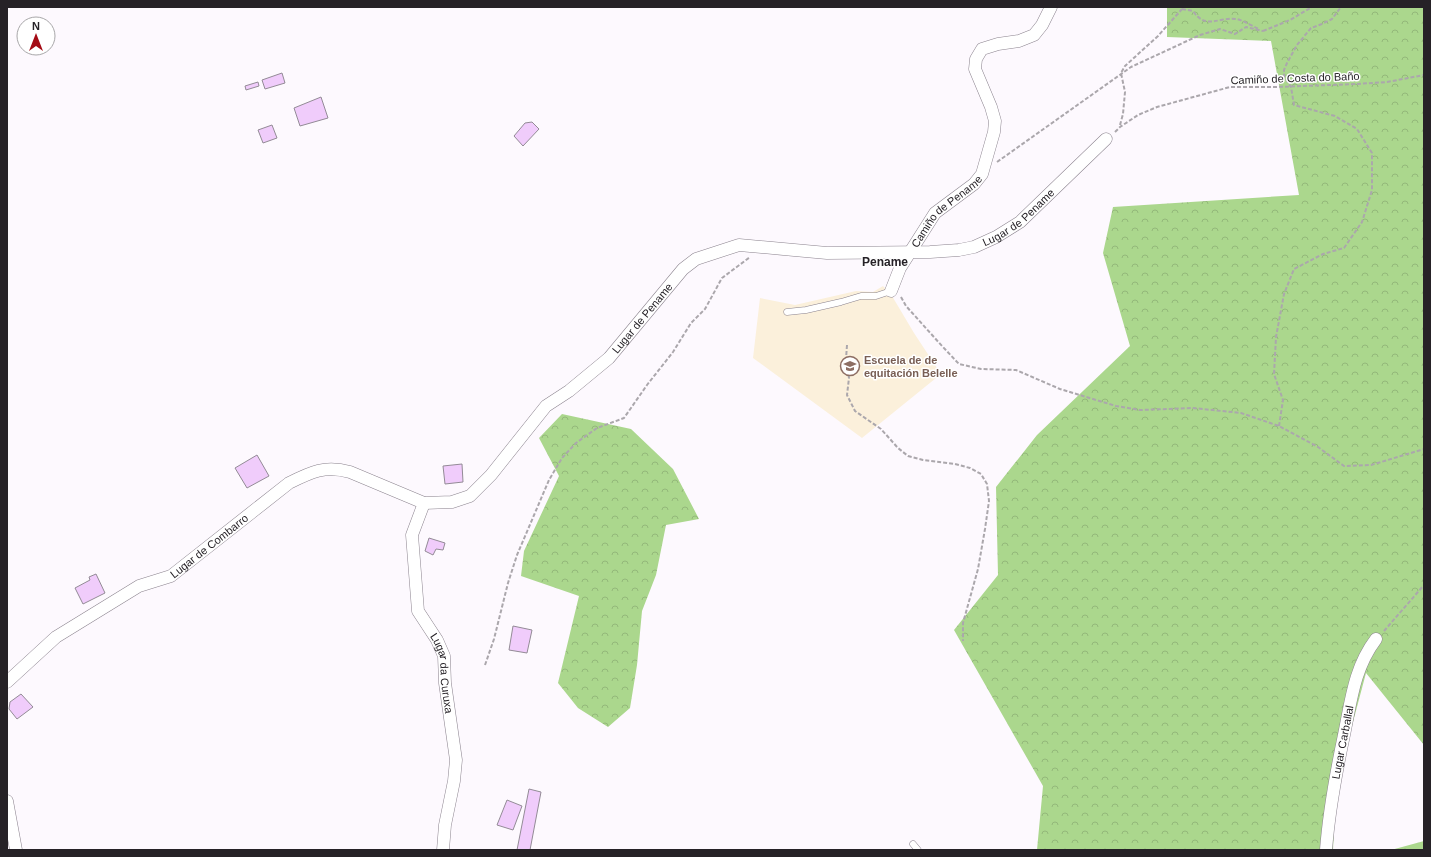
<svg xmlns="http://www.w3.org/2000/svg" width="1431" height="857" font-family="Arial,sans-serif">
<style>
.education{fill:#fbf0db}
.forest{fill:url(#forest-crowns)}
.building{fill:#f0ccfb;stroke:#938b96}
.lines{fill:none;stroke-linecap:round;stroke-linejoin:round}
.lane-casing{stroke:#8b838e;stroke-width:7}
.street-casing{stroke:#8b838e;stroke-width:13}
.path{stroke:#aba7ac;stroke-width:2;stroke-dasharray:4 2;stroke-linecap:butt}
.lane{stroke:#fff;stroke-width:6}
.street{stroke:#fff;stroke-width:12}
.labels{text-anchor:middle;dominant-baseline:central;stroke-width:3;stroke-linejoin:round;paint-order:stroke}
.street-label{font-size:11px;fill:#262227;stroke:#fff}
.education-label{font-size:11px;font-weight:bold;fill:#785e54;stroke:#fff;text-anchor:start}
.neighbourhood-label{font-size:12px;font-weight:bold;fill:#262227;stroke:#fff}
</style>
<defs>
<pattern id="forest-crowns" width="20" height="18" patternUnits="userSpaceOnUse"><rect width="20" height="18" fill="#abd78d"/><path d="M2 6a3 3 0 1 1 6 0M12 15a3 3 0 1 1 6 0" fill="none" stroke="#93b87a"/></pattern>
</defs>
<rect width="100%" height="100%" fill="#fdf9fe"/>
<path class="education" d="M883,286L892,296L914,333L941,374L862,438L753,358L760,298L795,305L856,291L873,292Z"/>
<path class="forest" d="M1167,7H1424V745L1366,673L1336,786L1333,850H1037L1043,786L954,630L998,575L996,487L1037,435L1130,346L1103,253L1113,207L1299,195L1271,41L1167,37Z
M562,414L631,429L673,469L699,519L666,525L656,575L642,611L637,665L630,708L608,727L578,708L558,683L579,596L521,576L524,551L559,476L539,438Z
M1424,841V850H1391Z"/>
<path class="building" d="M282,73L285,83L265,89L262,80Z
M258,82L259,86L246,90L245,86Z
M321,97L328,118L300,126L294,108Z
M532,122L539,129L523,146L514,136L525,123Z
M272,125L277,138L263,143L258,130Z
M257,455L269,476L247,488L235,468Z
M462,464L463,482L445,484L443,466Z
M429,538L445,543L443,550L436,549L433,555L425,551Z
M96,574L105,593L83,604L75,588L90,580L89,577Z
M513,626L532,630L527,653L509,650Z
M21,694L33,707L17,719L9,709L10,702Z
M529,789L541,792L530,850H517Z
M507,800L522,806L513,830L497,825Z"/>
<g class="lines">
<defs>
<path id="lane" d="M787,312L806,310L841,302L861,296H876L891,291
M913,844L918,850"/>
<g id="street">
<path id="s1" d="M891,291L900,268L935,213L974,184L982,174L994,132L995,121L991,107L975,69L976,59L982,49L998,44L1019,41L1034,35L1042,25L1051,7"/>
<path id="s2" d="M424,503L412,535L418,611L437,640L444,656L445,683L456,760L454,781L445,825L443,850"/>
<path id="s3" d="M7,682L56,637L139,586L171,576L289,483C311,472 325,465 350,472L424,503L452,502L470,496L491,475L546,406L569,391L609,358L683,269L696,259L739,245L827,253L930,252L959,250L974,247L996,237L1020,222L1106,139"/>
<path d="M7,801L16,850"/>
<path id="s4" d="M1326,850C1329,811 1336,773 1344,735C1351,701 1354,668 1376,639"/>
</g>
</defs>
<use href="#lane" class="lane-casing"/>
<use href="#street" class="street-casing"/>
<path class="path" d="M1182,9L1193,11C1206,30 1218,17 1236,19C1243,20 1252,26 1259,29
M1263,31L1290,20L1312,7
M1120,125L1123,114L1125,92L1121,73L1125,66L1158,36L1182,9V7
M1115,132L1120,127L1138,115L1157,107L1230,87H1275L1357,84L1387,82L1424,75
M997,162L1131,67L1200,35L1220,29L1235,34L1246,27L1263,31
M901,297L906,306L942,346L959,364L981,369L1016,370L1060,389L1116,406L1140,410L1193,408L1241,413L1279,426L1318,447L1344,466L1371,465L1424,449
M847,345L846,359L849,378L847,395L855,411L881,429L898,448L908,456L923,460L955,464L970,468L981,474L987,484L989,501L985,529L978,569L963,623V641
M1279,426L1283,400L1274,374L1276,337L1284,294L1294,269L1323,254L1344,248L1362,222L1372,190V153L1357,129L1335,116L1294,105L1291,87L1284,76V70L1287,63L1297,45L1311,28L1322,24L1332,19L1341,7
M1384,631L1424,585
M485,665L494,639L508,583L517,555L549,480L562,458L576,443L597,428L624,418L647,385L673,352L691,323L705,309L722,278L750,257"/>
<use href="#lane" class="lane"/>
<use href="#street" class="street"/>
</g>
<defs>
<symbol id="school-ring" viewBox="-11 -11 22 22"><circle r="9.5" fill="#fff" stroke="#8d6e63" stroke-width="1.5"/><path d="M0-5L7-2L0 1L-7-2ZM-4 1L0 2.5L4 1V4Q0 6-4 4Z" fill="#8d6e63"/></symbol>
</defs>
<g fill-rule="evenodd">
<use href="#school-ring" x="839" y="355" width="22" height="22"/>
</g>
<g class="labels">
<g class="street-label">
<text transform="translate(1295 78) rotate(-2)">Camiño de Costa do Baño</text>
<text stroke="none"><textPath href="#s1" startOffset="99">Camiño de Pename</textPath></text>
<text stroke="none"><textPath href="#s3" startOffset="1203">Lugar de Pename</textPath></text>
<text stroke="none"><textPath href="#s3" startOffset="788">Lugar de Pename</textPath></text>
<text stroke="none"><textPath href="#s3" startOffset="246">Lugar de Combarro</textPath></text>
<text stroke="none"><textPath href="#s2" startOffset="179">Lugar da Curuxa</textPath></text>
<text stroke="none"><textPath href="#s4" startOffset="109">Lugar Carballal</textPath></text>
</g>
<g class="education-label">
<text x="864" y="360">Escuela de de<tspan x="864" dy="13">equitación Belelle</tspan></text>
</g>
<g class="neighbourhood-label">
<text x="885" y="262">Pename</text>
</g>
</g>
<rect width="1431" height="857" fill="none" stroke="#262227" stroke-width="16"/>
<g transform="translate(36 36)"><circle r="19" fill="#ffffff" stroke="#a8a7a9"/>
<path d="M0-3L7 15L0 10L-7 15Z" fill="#a40b15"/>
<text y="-6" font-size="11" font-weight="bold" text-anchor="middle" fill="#262227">N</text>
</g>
</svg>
